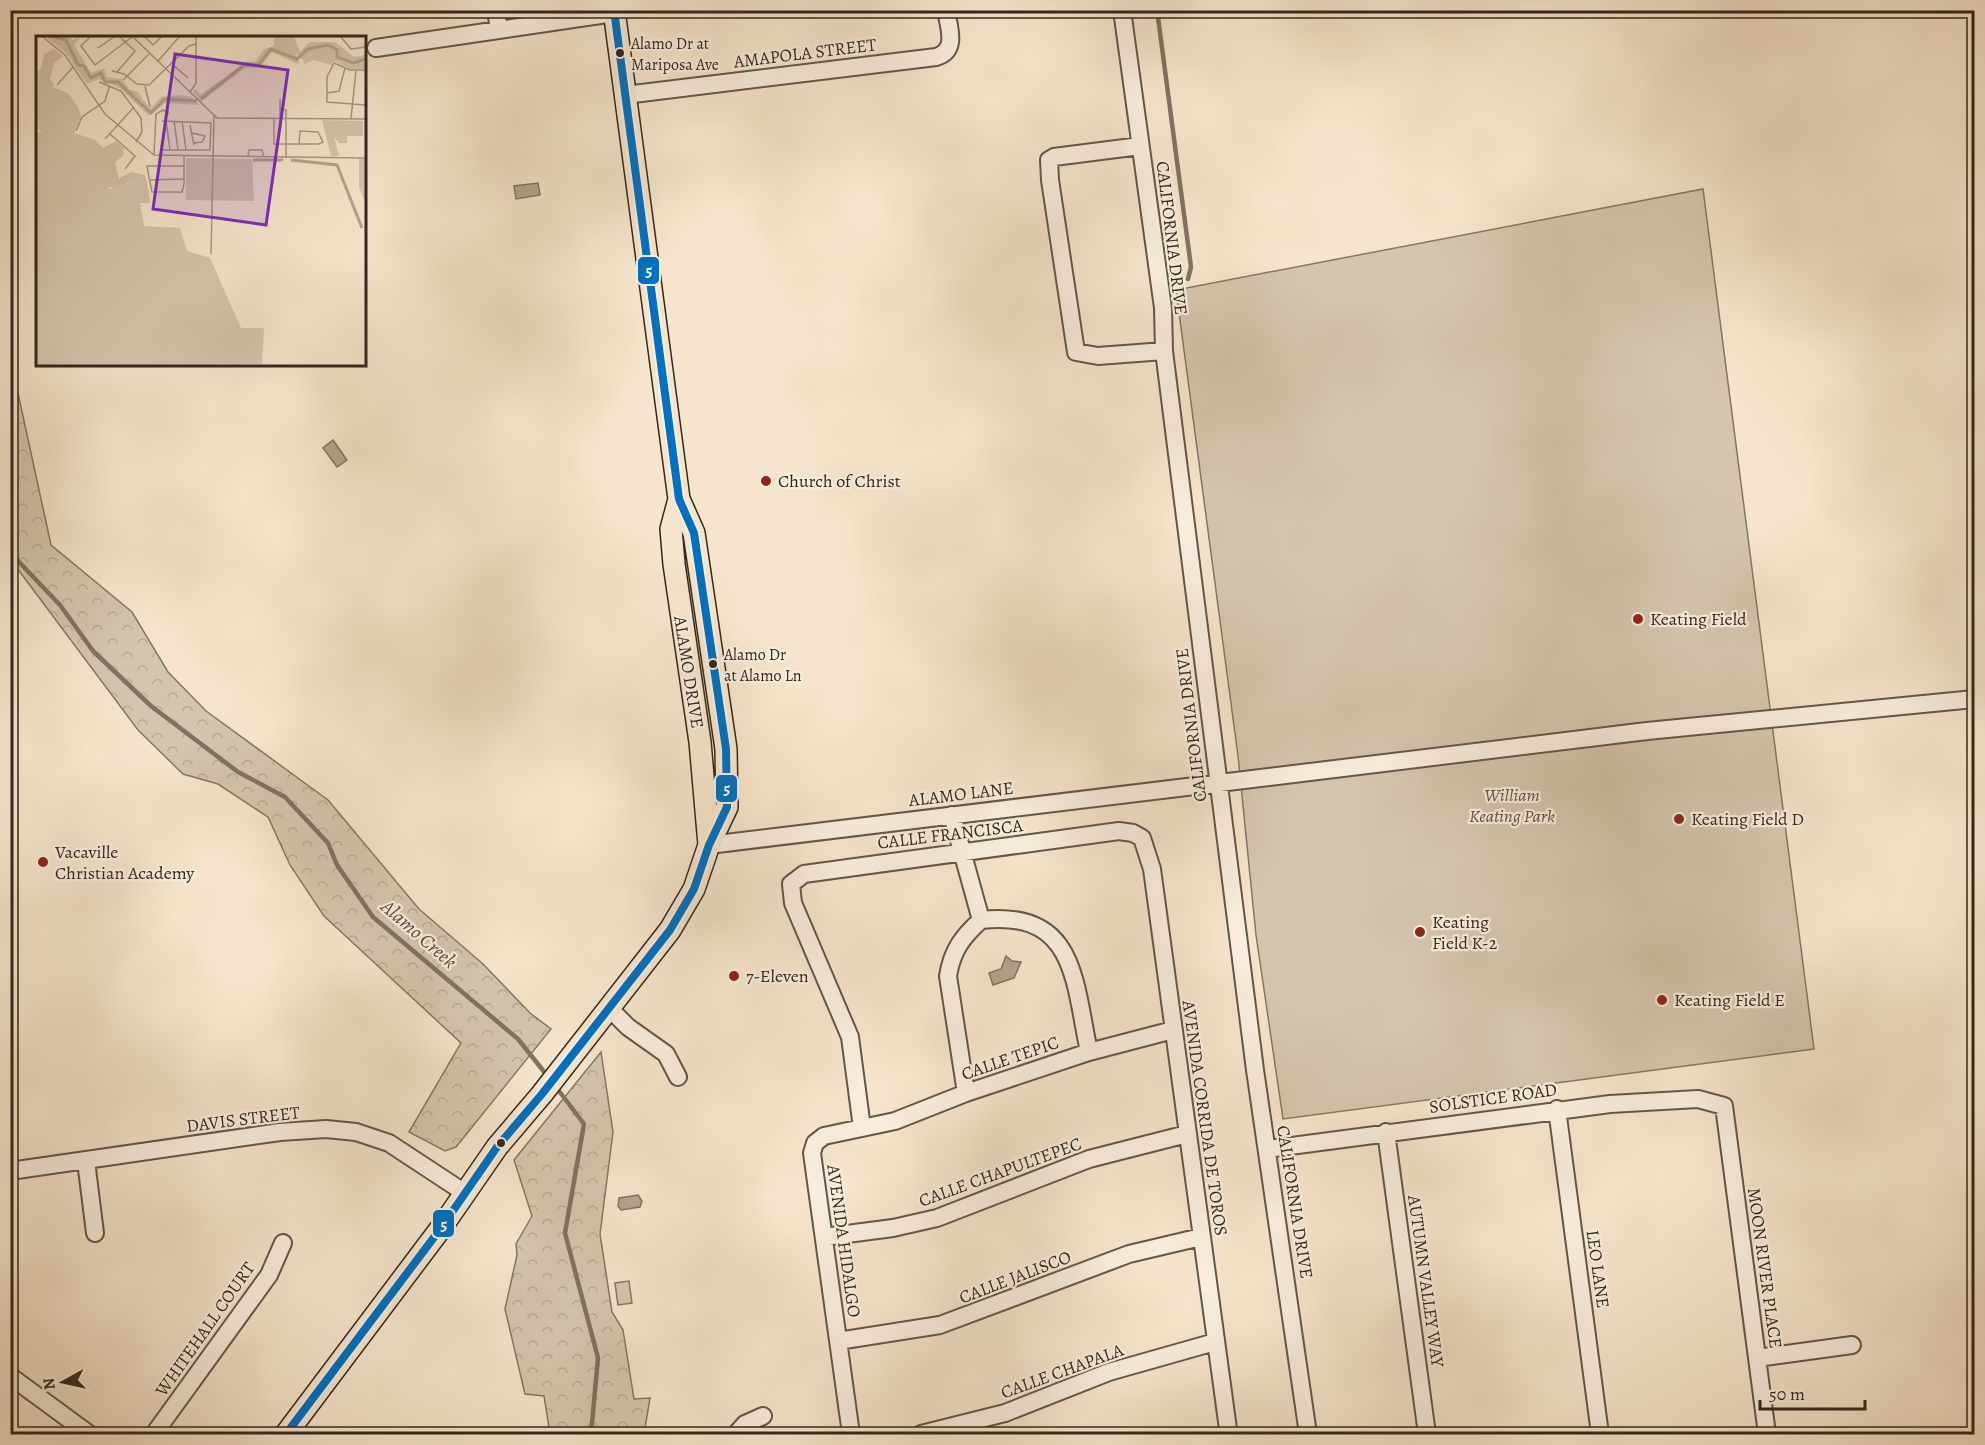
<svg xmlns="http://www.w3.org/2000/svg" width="1985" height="1445" font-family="Alegreya,serif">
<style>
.forest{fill:url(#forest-crowns);stroke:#847665;stroke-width:1.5}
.park{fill:#d5c5ae;stroke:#847665;stroke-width:1.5}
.water{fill:#b4a490;stroke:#807262;stroke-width:1.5}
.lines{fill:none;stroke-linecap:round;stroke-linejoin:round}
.stream{stroke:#807262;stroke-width:4.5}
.minor-casing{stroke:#645648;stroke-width:20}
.major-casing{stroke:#33271c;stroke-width:24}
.minor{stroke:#f9eede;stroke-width:16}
.major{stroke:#f6e5cc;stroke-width:21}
.bus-1-casing{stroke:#f9eede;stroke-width:12}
.bus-1{stroke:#0070c0;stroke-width:8}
.bus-dot{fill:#33271c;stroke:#f9eede;stroke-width:2}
.poi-dot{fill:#8f2418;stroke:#f9eede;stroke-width:2}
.labels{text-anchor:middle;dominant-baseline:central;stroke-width:4.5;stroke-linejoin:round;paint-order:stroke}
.bus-label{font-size:16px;fill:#33271c;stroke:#f9eede;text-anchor:start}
.street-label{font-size:18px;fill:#33271c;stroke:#f9eede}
.poi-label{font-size:18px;fill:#33271c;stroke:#f9eede;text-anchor:start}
.park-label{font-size:18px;font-style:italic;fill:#5c4e40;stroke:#f9eede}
.water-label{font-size:20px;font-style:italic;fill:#5a4c3f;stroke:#f9eede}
.inset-river{fill:none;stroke:#b4a490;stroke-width:3}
.inset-road{fill:none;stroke:#a89986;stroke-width:1.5}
.view{fill:#7b2cbf;fill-opacity:0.15;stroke:#7b2cbf;stroke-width:3}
.inset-edge{fill:none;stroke:#33271c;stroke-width:3}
.line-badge{stroke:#f9eede;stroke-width:2}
.badge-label{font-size:16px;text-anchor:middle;font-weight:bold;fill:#fff}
</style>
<defs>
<pattern id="forest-crowns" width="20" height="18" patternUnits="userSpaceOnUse" patternTransform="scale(1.5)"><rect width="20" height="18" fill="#d5c5ae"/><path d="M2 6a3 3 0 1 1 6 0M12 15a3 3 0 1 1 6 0" fill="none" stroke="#b7a995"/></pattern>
</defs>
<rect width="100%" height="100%" fill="#f6e5cc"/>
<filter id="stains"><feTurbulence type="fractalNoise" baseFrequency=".00333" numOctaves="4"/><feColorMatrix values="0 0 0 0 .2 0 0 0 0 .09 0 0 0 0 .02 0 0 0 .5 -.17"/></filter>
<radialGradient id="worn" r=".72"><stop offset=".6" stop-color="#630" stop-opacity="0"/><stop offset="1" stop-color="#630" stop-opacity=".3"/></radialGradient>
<path class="forest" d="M11,361L51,545L132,612L168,672L206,711L328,800L419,909L483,964L530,1013L551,1029L456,1147L445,1151L409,1132L461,1043L324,916L290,865L268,817L218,784L183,774L138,730L11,560Z
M601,1052L613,1132L600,1234L612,1312L623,1330L634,1399L650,1398L644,1434H550L544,1396L525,1394L505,1309L517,1255L516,1244L532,1216L514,1160Z"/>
<path class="park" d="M1703,189L1814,1049L1283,1119L1256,935L1238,756L1176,290Z
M629,1281L632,1303L618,1305L615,1283Z"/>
<path class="water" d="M538,183L540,195L516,199L514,186Z
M333,440L347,460L337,467L323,448Z
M1006,956L1012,961L1021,962L1014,978L993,985L989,973L1001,969Z
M638,1195L642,1201L640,1207L621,1210L618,1206L619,1198Z"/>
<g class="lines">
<path class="stream" d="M1157,10L1191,267L1188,279
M10,550L19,562L60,605L93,651L151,706L238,772L285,797L328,843L337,865L373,917L518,1039L549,1078
M556,1087L584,1124L565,1233L598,1358L591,1434"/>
<defs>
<path id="minor" d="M496,10L499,30
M1122,10L1163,308L1164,351L1255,1070L1308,1434
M376,48L614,13
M625,95L936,57C958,51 949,28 946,10
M1140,146L1054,157L1049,160L1050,180L1076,352L1098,356L1164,351
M952,815L981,920
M709,845L1647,731L1974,699
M609,1008L628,1027L666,1054L678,1077
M966,1093L948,976C952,951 962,937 981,920C1076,909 1074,981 1089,1052
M1557,1109L1600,1434
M862,1128L850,1037L793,903L791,884L804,874L1119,831L1133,833L1142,838L1152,869L1228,1429
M1386,1132L1427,1434
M1268,1149L1610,1104L1698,1099L1724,1106L1767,1434
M86,1161L95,1233
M10,1171L280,1132L326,1129L356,1132L389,1143L465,1193
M824,1237L893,1228L937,1218L1089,1159L1187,1134
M838,1341L940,1325L1129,1254L1201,1237
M1757,1358L1852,1345
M10,1376L89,1434
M154,1434L269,1275L283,1243
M736,1434L745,1424L763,1416
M851,1434L812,1153L815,1143L824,1136L895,1121L966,1093L1089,1052L1173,1030
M921,1434L1005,1413L1109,1372L1215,1342"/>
<path id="major" d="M679,499L671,529L674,564L700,742L709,845
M286,1434L441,1228L497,1147L542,1094L670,930L694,889L709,845L727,807L726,749L694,533L679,499L614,10"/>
</defs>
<use href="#minor" class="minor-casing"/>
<use href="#major" class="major-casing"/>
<use href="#minor" class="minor"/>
<use href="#major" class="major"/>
<defs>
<path id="bus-1" d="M286,1434L441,1228L497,1147L542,1094L670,930L694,889L709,845L727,807L726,749L694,533L679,499L614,10"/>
</defs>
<use href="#bus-1" class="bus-1-casing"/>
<use href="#bus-1" class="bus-1"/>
</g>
<g class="bus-dot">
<circle cx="620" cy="53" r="5"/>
<circle cx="713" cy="664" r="5"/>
<circle cx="501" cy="1143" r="5"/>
</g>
<g class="poi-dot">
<circle cx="766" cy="481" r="6"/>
<circle cx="1638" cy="619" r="6"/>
<circle cx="1679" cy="819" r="6"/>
<circle cx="43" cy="862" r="6"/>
<circle cx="1420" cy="932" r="6"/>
<circle cx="734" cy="976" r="6"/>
<circle cx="1662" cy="1000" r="6"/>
</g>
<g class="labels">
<g class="bus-label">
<text x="631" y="44">Alamo Dr at<tspan x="631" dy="21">Mariposa Ave</tspan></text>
<text x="724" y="655">Alamo Dr<tspan x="724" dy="21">at Alamo Ln</tspan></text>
</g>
<g class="street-label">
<text transform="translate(805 53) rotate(-7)">AMAPOLA STREET</text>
<text transform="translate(1172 238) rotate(83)">CALIFORNIA DRIVE</text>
<text transform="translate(689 672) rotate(81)">ALAMO DRIVE</text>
<text transform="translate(1191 725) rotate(-97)">CALIFORNIA DRIVE</text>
<text transform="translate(961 794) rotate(-7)">ALAMO LANE</text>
<text transform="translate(950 834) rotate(-7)">CALLE FRANCISCA</text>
<text transform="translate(1010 1058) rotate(-19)">CALLE TEPIC</text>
<text transform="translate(1493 1098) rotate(-8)">SOLSTICE ROAD</text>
<text transform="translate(1205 1118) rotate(82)">AVENIDA CORRIDA DE TOROS</text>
<text transform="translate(243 1119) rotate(-7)">DAVIS STREET</text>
<text transform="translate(1000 1172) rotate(-20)">CALLE CHAPULTEPEC</text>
<text transform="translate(1295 1202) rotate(81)">CALIFORNIA DRIVE</text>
<text transform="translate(844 1241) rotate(82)">AVENIDA HIDALGO</text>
<text transform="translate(1765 1268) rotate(82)">MOON RIVER PLACE</text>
<text transform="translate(1598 1269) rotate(82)">LEO LANE</text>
<text transform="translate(1015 1277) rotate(-21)">CALLE JALISCO</text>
<text transform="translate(1426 1281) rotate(82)">AUTUMN VALLEY WAY</text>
<text transform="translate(205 1329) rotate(-55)">WHITEHALL COURT</text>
<text transform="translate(1062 1371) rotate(-20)">CALLE CHAPALA</text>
</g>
<g class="poi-label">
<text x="778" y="481">Church of Christ</text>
<text x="1650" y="619">Keating Field</text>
<text x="1691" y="819">Keating Field D</text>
<text x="55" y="852">Vacaville<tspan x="55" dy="21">Christian Academy</tspan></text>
<text x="1432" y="922">Keating<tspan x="1432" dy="21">Field K-2</tspan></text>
<text x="746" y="976">7-Eleven</text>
<text x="1674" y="1000">Keating Field E</text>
</g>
<g class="park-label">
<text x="1512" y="795">William<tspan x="1512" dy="21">Keating Park</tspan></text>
</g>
<g class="water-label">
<text transform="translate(419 934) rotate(41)">Alamo Creek</text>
</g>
</g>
<g transform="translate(36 36)">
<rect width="330" height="330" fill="#f6e5cc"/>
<path d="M17,51L32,57L42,71L45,80L38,97L59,104L67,112L80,105L88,112L87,120L79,126L84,147L71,153L78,156L95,145L108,158L113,157L114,167H104L108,190L144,192L151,215L174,222L205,292H228L226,328L0,330V96H6L0,91V65L1,68V57L11,61Z" fill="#d5c5ae"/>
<path d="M33,0L37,4L45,0L38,9L55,37L68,32L71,41L86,43L93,53L102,56L114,73L125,61L144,59L155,61L163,69L129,67L113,80L84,52L63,43L51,48L30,17L10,1ZM238,0H258L264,16L274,6H299L318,21L330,19V26L318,30L275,17L267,24L260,17L263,29L236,16L224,31L209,32L165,66L157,56L159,53L165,58L212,25L219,26L228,13L238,10ZM18,13L27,20L18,27L14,43L18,49L11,61L1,57L7,63L5,70L0,65V37L5,33L8,18ZM34,108L37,118L42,117L41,110L47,116L32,126L33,136L37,132L47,135L46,143L37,141L40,147L20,154L21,160L3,161L0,132H5V125L14,116L15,123L22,125L18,115L24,109L33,120ZM95,136L109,139L113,157L108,158L94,145L78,156L66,157L65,154L75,153L85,141ZM60,163L67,169L72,164L84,172L92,171L85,177L69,175L57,186L41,183L44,190L37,189L47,200L43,203L40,199H30L32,190L16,197L15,202L27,205L20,210L0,205V169L5,175L7,166L17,173L5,181L4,194L11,195L9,179L15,183L18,176L29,175L40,165V174L44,168L49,176L57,174ZM66,182L77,183L71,202L80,194L86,196V190H91L95,202L104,211L103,217L83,220L80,232L107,234L128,225L135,230V248L147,240L139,233L141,228L152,234L148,216L174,222L159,232L162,239L156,243L155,254L167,251L158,267L181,264L189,283L186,287L174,283L171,289L163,285L156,301L166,305L169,314H176L181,301L185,305L189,301L191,314L198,310L203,313L200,324L206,330L193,328L185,320L180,330H71L72,325L67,326L70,320L64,321L62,315L65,310L58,312L61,320L52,317L50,307L59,306L52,298L54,286L46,279L40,281L41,267L50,263L33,254L25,253L22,260L17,247L11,248L6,229L8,222L18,220L23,224L22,228L29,227V223L19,218L31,217L25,213L28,209L42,207L41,211L48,213L49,205L55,209L57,204L50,201L57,196L63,201Z" fill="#d5c5ae"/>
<path d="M284,11H294L301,25L318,30L330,26V33H315L298,25L295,29L278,24L268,28L267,24ZM286,84L327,85V100H311V107H303L298,101L303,120H295ZM150,122L216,123L218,165L150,164ZM323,122L330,123V168L323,151Z" fill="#d5c5ae"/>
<path class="inset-river" d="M14,0L30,4L42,29L48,30L55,42L65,37L69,46H82L115,77L129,63L161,65M165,63L208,29L223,28L235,13L261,23L272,13L292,9L301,14V21L317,27L330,23M217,124H247M255,124L301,129L326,192"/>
<path class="inset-road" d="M55,0L45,10L59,29L96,1M96,0L181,82L330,83M108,0L117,9L126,0M304,0L315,13L330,11M7,1L29,19L69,78L118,119L330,122M62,12L79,0M122,25L144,0M136,28L152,42M330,34H314L298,27L291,41V66L330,69M76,35L88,38L101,48L113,49L153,10L160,8M81,36L99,15L83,0M87,44L113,18M63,46L85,55L105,82L106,96L100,106M21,49L37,31M109,50L114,71M154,56L160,47V0M291,57L303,55L309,32M244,63V82M244,73L250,74V122M238,82V108H283L287,106L282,96L264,95L263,108M315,82L320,35M126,85L175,87L174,114H127M130,85L134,114M138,85L142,114M146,85L150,114M154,89L158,109M40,95L46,81L69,65L73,51M156,97L169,100L166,106L158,107M74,98L99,120L89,133M69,103L98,71M118,119L120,78L127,74L133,78M148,120V148L146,156H116L111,130H148M212,121L213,114H226L228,121M113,144L148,143M175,218L178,80"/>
<path class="view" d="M139,18L252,34L230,189L117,173Z"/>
<rect width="330" height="330" class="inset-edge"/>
</g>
<g class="line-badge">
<rect x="637" y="256" width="23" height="29" rx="6" fill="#0070c0"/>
<rect x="715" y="774" width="23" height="29" rx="6" fill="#0070c0"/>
<rect x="432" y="1209" width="23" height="29" rx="6" fill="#0070c0"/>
</g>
<g class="badge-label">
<text x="649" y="276">5</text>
<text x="727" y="794">5</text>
<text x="444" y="1230">5</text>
</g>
<rect width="1985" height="1445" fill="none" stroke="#f6e5cc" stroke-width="36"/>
<rect x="12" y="12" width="1961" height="1421" fill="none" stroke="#33271c" stroke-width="3"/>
<rect x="18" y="18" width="1949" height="1409" fill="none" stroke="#33271c" stroke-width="1.5"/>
<g transform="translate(63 1382) rotate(262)" stroke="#f9eede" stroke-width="4.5" paint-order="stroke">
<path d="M0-4.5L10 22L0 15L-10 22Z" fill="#33271c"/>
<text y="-9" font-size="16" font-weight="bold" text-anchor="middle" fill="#33271c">N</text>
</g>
<path d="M1760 1400v9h105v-9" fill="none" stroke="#33271c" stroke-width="3"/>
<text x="1769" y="1400" font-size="18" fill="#33271c" stroke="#f9eede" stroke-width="4.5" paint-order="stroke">50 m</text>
<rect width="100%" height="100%" filter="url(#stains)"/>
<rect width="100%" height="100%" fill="url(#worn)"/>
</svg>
